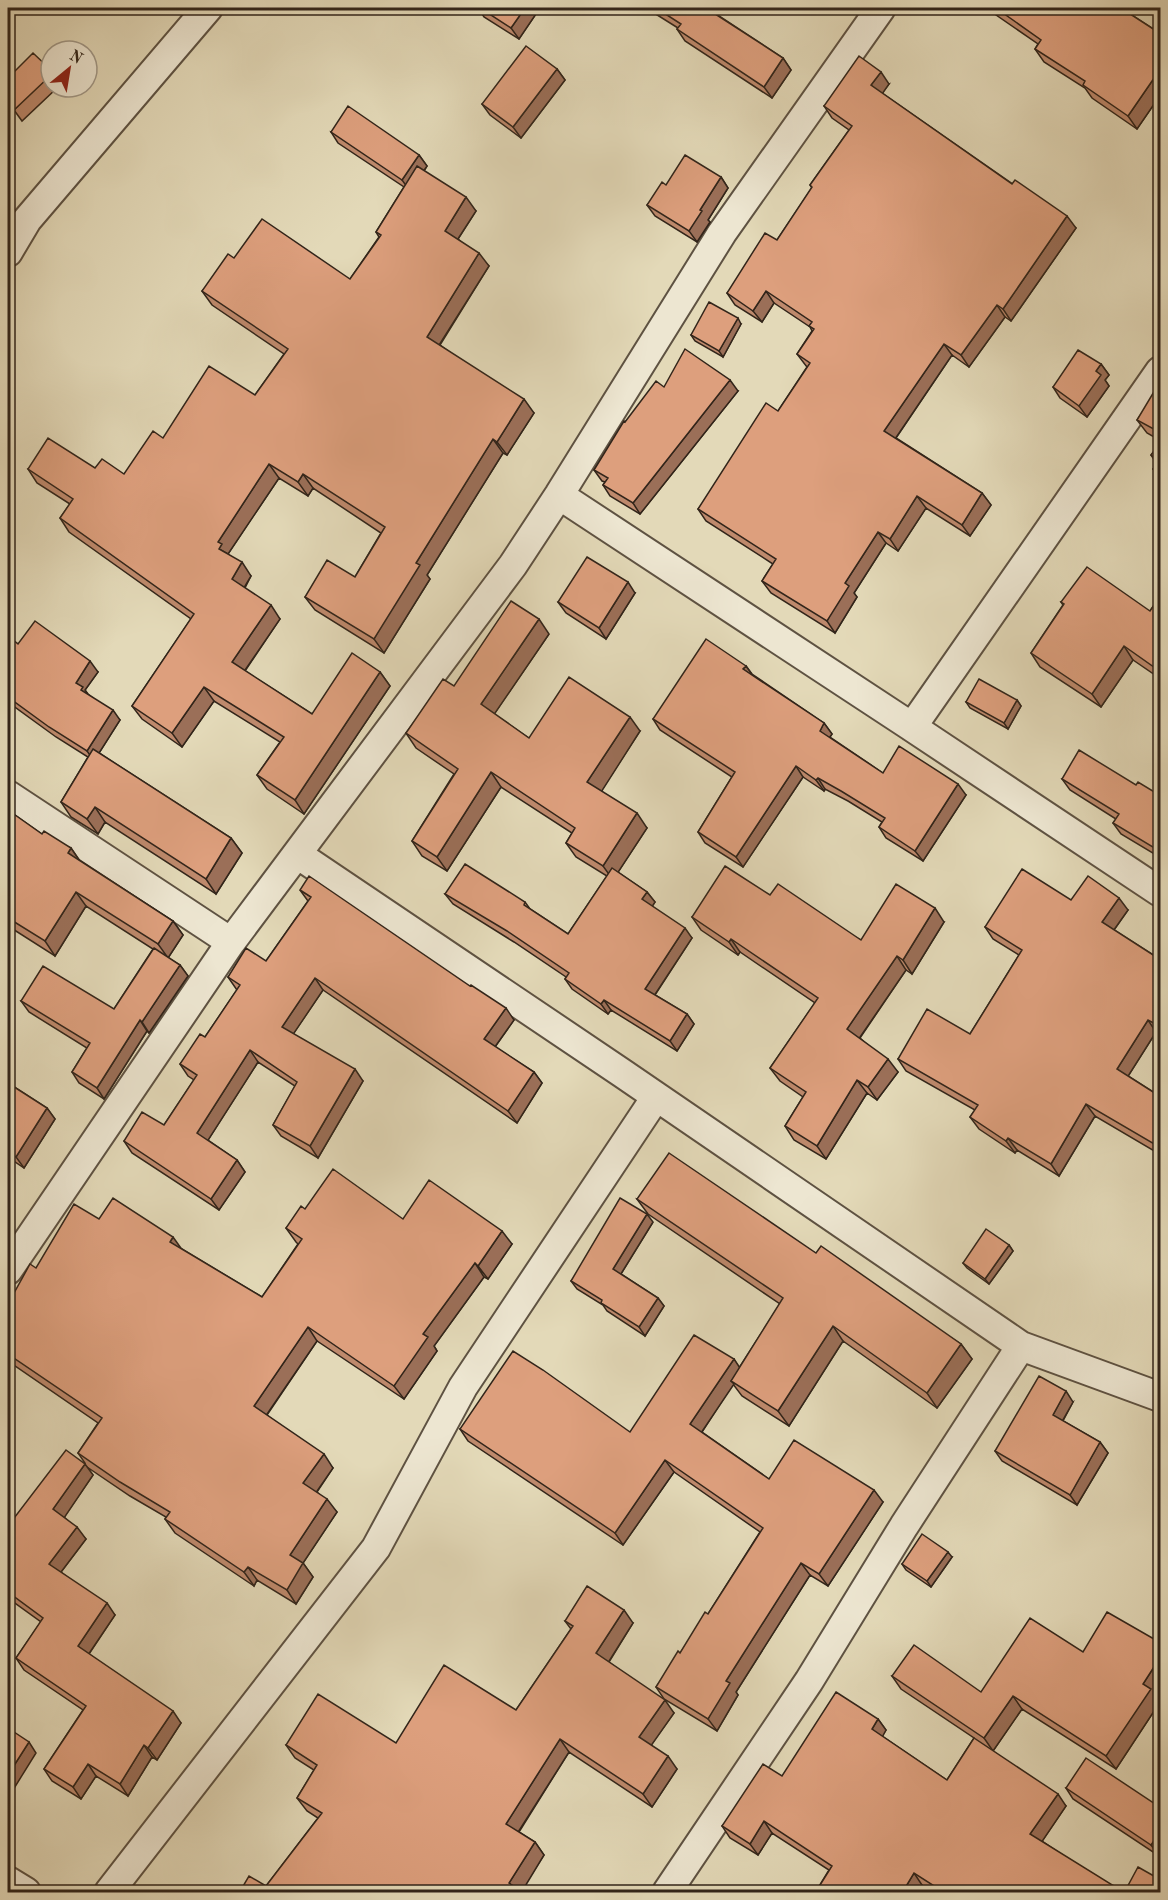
<svg xmlns="http://www.w3.org/2000/svg" width="1168" height="1900" font-family="'Old Standard TT',serif">
<style>
.lines{fill:none;stroke-linecap:round;stroke-linejoin:round}
.street-casing{stroke:#5e5242;stroke-width:32}
.street{stroke:#ede6d1;stroke-width:28}
.wall{fill:#be896c;stroke:#32251a;stroke-width:1.5}
.shaded-wall{fill:#9b6f58;stroke:#32251a;stroke-width:1.5}
.building{fill:#dd9f7d;stroke:#32251a;stroke-width:1.5}
</style>
<rect width="100%" height="100%" fill="#e3d9b8"/>
<filter id="stains"><feTurbulence type="fractalNoise" baseFrequency=".00333" numOctaves="4"/><feColorMatrix values="0 0 0 0 .2 0 0 0 0 .09 0 0 0 0 .02 0 0 0 .5 -.17"/></filter>
<radialGradient id="worn" r=".72"><stop offset=".6" stop-color="#630" stop-opacity="0"/><stop offset="1" stop-color="#630" stop-opacity=".3"/></radialGradient>
<g class="lines">
<defs>
<path id="street" d="M8,252L27,220L208,8
M1160,371L912,727L1160,892
M559,495L912,727
M8,795L231,942
M297,854L622,1073L1021,1346L1160,1397
M8,1270L231,942L513,565L559,495L722,233L881,8
M8,1881L26,1892
M109,1892L376,1548L463,1387L656,1097
M667,1892L809,1681L904,1526L1021,1346"/>
</defs>
<use href="#street" class="street-casing"/>
<use href="#street" class="street"/>
</g>
<path class="wall" d="M478,8H540L519,39L484,17Z
M646,8H707L783,58L791,70L772,98L685,41L677,29L678,28Z
M986,8H1121L1161,34V94L1137,129L1092,98L1085,88L1044,62L1035,49L1038,44Z
M557,69L565,80L521,138L490,115L482,104Z
M51,70V87H58L22,121L14,110Z
M889,84L882,93L1076,228L1011,321L1005,317L969,367L952,355L896,438L982,493L991,505L970,536L926,508L898,551L886,543L854,593L857,597L835,633L771,593L762,581L773,564L706,521L698,509L778,411L807,367L797,354L812,331L810,327L774,303L762,322L735,305L727,293L777,240L812,188L810,185L849,130L832,118L824,106Z
M331,132L419,155L427,166L424,171L476,211L458,239L489,266L440,345L534,413L507,455L503,453L427,575L430,579L384,653L315,610L305,597L355,577L381,533L313,488L308,496L279,478L228,554L251,576L245,588L280,619L245,671L312,714L380,672L390,686L304,814L267,789L257,775L280,742L214,701L182,747L142,719L132,706L191,619L69,532L60,518L70,504L37,483L28,469L95,468L124,474L163,438L255,395L284,354L212,305L202,291L234,258L350,279L379,237L376,232L404,187L338,143Z
M721,177L728,188L708,220L710,222L697,242L655,216L647,205L666,185Z
M741,324L723,357L695,341L691,335Z
M1101,364L1109,375L1105,380L1109,386L1087,417L1060,398L1053,387Z
M1161,386V441L1147,433L1137,420Z
M664,387L738,391L640,514L610,496L603,485L605,482L602,481L594,470L625,422Z
M1161,442V480L1153,469L1157,464L1151,455Z
M635,593L606,639L566,613L558,602Z
M1161,595V679L1133,660L1101,707L1040,667L1031,653L1063,605L1061,602L1150,611Z
M549,634L494,714L529,738L640,731L601,791L647,828L618,872L647,892L655,902L652,906L692,938L655,995L687,1014L694,1024L677,1051L611,1010L608,1014L572,989L565,979L566,977L514,942L453,904L445,894L525,902L530,909L568,934L607,876L576,857L566,843L572,833L501,787L447,871L422,856L412,841L454,774L416,748L406,733L454,686Z
M8,636L18,644L98,672L85,690L88,694L120,720L99,753L231,838L242,853L216,894L105,822L98,834L71,817L61,802L88,757L56,737L8,702Z
M746,666L752,674L824,723L832,734L830,737L883,773L966,795L923,861L886,838L879,827L882,822L848,801L825,789L824,791L803,777L743,867L705,843L698,832L732,777L660,730L653,719Z
M1017,700L1021,706L1008,729L970,708L966,702Z
M1062,779L1136,785L1161,796V858L1121,834L1113,823L1116,819L1070,790Z
M8,810L42,834L71,848L80,861L173,921L183,935L168,958L180,965L188,976L149,1033L147,1031L104,1099L79,1083L72,1072L87,1048L29,1012L21,1001L114,1009L153,949L86,906L55,956L8,926Z
M300,890L514,1020L495,1047L534,1072L542,1083L517,1123L323,990L293,1034L363,1081L318,1158L281,1136L273,1125L295,1086L258,1062L208,1140L237,1160L245,1172L219,1210L132,1153L124,1141L164,1125L194,1080L188,1076L180,1064L205,1037L237,990L228,977L266,961L308,901Z
M770,895L861,940L944,922L912,974L906,970L860,1038L898,1072L877,1100L867,1093L826,1159L794,1140L785,1126L803,1097L780,1081L770,1068L815,1003L740,952L738,955L701,930L692,917Z
M1071,900L1128,910L1114,930L1161,960V1034L1156,1032L1128,1076L1161,1097V1155L1095,1116L1059,1176L1017,1150L1015,1153L979,1129L970,1117L975,1110L906,1071L898,1059L970,1034L1019,955L993,939L985,927Z
M8,1083L47,1108L55,1119L24,1168L8,1157Z
M637,1199L816,1253L961,1344L972,1359L937,1408L843,1341L789,1426L742,1396L733,1384L702,1432L769,1479L883,1502L828,1586L810,1575L736,1692L738,1695L717,1731L664,1699L656,1687L708,1614L760,1532L674,1472L623,1545L468,1441L460,1429L630,1432L734,1359L739,1368L780,1304L648,1214Z
M305,1209L403,1219L512,1244L488,1279L484,1277L434,1346L437,1351L404,1399L317,1341L267,1415L333,1468L317,1492L337,1512L303,1563L313,1577L296,1604L257,1580L254,1586L175,1533L165,1519L166,1517L130,1496L87,1467L93,1475L64,1517L86,1539L61,1572L115,1615L89,1654L181,1723L157,1760L152,1757L128,1796L96,1776L81,1799L52,1781L44,1769L83,1710L24,1670L16,1658L41,1622L8,1598V1526L85,1463L78,1453L98,1423L8,1361V1304L36,1268L99,1219L182,1249L262,1297L298,1244L296,1242L286,1228Z
M653,1222L621,1274L658,1298L664,1306L645,1336L607,1311L603,1305L577,1289L571,1281Z
M1009,1245L1013,1251L989,1284L967,1268L963,1263Z
M1073,1402L1063,1421L1100,1442L1108,1453L1077,1505L1002,1461L995,1451Z
M952,1557L931,1587L906,1570L902,1564Z
M565,1621L633,1623L609,1662L674,1713L651,1745L677,1769L652,1807L569,1752L519,1832L535,1842L544,1855L521,1891L266,1886L318,1818L307,1811L297,1798L314,1770L295,1758L286,1745L396,1743L516,1710L571,1629Z
M1161,1643V1683L1154,1694L1160,1702L1116,1769L1022,1709L993,1751L1066,1806L1042,1841L1119,1893H934L922,1885L917,1893H815L829,1870L772,1833L758,1855L730,1838L722,1826L782,1776L878,1719L886,1730L882,1736L947,1780L974,1738L901,1689L892,1676L981,1692L1083,1652Z
M1066,1788L1161,1808V1853L1159,1856L1073,1799Z"/>
<path class="shaded-wall" d="M525,8H540L519,39L511,28Z
M783,58L791,70L772,98L764,87Z
M1161,68V94L1137,129L1128,116Z
M557,69L565,80L521,138L513,127Z
M881,72L889,84L880,97L871,85Z
M419,155L427,166L410,191L402,180Z
M721,177L728,188L708,220L710,222L697,242L689,231L700,210Z
M466,197L476,211L454,245L445,231Z
M1067,216L1076,228L1011,321L1003,309Z
M479,253L489,266L436,350L427,337Z
M766,291L774,303L762,322L753,311Z
M997,305L1005,317L969,367L961,355Z
M738,318L741,324L723,357L719,351Z
M944,344L952,355L893,442L884,431Z
M1101,364L1109,375L1105,380L1109,386L1087,417L1079,406L1096,371Z
M730,380L738,391L640,514L633,503Z
M524,399L534,413L507,455L497,442Z
M493,439L503,453L427,575L430,579L384,653L374,639L416,563Z
M269,464L279,478L228,554L219,549L218,542Z
M303,474L313,488L308,496L298,482Z
M982,493L991,505L970,536L962,525Z
M917,496L926,508L898,551L890,539Z
M878,532L886,543L854,593L857,597L835,633L827,621L845,583Z
M242,562L251,576L241,593L232,579Z
M628,582L635,593L606,639L599,628Z
M271,605L280,619L241,676L232,662Z
M539,619L549,634L491,719L481,704Z
M1124,646L1133,660L1101,707L1092,694Z
M90,661L98,672L85,690L90,698L89,701L76,683Z
M746,666L753,676L743,669Z
M380,672L390,686L304,814L295,800Z
M204,687L214,701L182,747L172,733Z
M1017,700L1021,706L1008,729L1004,723Z
M113,710L120,720L94,761L87,751Z
M630,717L640,731L598,797L587,782Z
M824,723L832,734L827,741L820,731Z
M796,766L803,777L743,867L736,857Z
M491,772L501,787L447,871L437,857Z
M818,778L825,789L824,791L816,780Z
M958,784L966,795L923,861L915,851Z
M95,807L105,822L98,834L87,819Z
M637,813L647,828L613,880L603,866Z
M231,838L242,853L216,894L206,879Z
M71,848L81,863L68,853Z
M76,892L86,906L55,956L45,941Z
M647,892L655,902L650,910L642,899Z
M1119,898L1128,910L1111,934L1102,922Z
M935,908L944,922L912,974L903,960Z
M173,921L183,935L168,958L158,944Z
M685,928L692,938L652,999L645,989Z
M731,939L740,952L738,955L729,942Z
M897,956L906,970L856,1043L847,1029Z
M180,965L188,976L149,1033L142,1022Z
M315,978L323,990L290,1039L282,1027Z
M604,1000L611,1010L608,1014L601,1004Z
M506,1008L514,1020L492,1051L484,1039Z
M687,1014L694,1024L677,1051L670,1041Z
M140,1020L147,1031L104,1099L97,1088Z
M1148,1020L1156,1032L1125,1081L1117,1069Z
M250,1050L258,1062L205,1145L197,1133Z
M888,1059L898,1072L877,1100L868,1087Z
M355,1069L363,1081L318,1158L310,1146Z
M534,1072L542,1083L517,1123L508,1111Z
M857,1080L867,1093L826,1159L817,1146Z
M1086,1104L1095,1116L1059,1176L1051,1164Z
M47,1108L55,1119L24,1168L16,1157Z
M1008,1138L1017,1150L1015,1153L1006,1141Z
M237,1160L245,1172L219,1210L211,1199Z
M647,1214L653,1222L619,1277L613,1269Z
M502,1231L512,1244L488,1279L478,1266Z
M173,1237L183,1251L170,1242Z
M1009,1245L1013,1251L989,1284L985,1279Z
M475,1263L484,1277L434,1346L437,1351L404,1399L394,1386L423,1334Z
M658,1298L664,1306L645,1336L639,1327Z
M833,1326L843,1341L789,1426L778,1411Z
M308,1327L317,1341L263,1420L254,1406Z
M961,1344L972,1359L937,1408L927,1393Z
M734,1359L742,1371L731,1381L734,1384L699,1436L690,1424Z
M1066,1391L1073,1402L1060,1425L1053,1415Z
M1100,1442L1108,1453L1077,1505L1070,1495Z
M324,1454L333,1468L313,1497L303,1483Z
M665,1460L674,1472L623,1545L615,1533Z
M85,1464L93,1475L62,1521L53,1509Z
M874,1490L883,1502L828,1586L819,1574Z
M327,1499L337,1512L303,1563L313,1577L296,1604L287,1590L290,1555Z
M77,1527L86,1539L58,1576L49,1564Z
M948,1552L952,1557L931,1587L927,1581Z
M801,1563L810,1575L736,1692L738,1695L717,1731L708,1719L726,1681Z
M248,1567L257,1580L254,1586L244,1572Z
M107,1603L115,1615L86,1658L78,1646Z
M624,1610L633,1623L606,1666L596,1653Z
M1161,1656V1683L1154,1694L1160,1702L1116,1769L1106,1756L1143,1684Z
M1013,1696L1022,1709L993,1751L984,1738Z
M665,1700L674,1713L648,1750L639,1737Z
M173,1711L181,1723L157,1760L148,1748Z
M878,1719L886,1730L880,1741L872,1729Z
M560,1739L569,1752L515,1837L506,1824Z
M29,1742L36,1753L8,1798V1775Z
M144,1745L152,1757L128,1796L120,1784Z
M668,1756L677,1769L652,1807L643,1794Z
M88,1764L96,1776L81,1799L73,1787Z
M1058,1794L1066,1806L1039,1846L1030,1834Z
M764,1821L772,1833L758,1855L750,1844Z
M1161,1831V1853L1159,1856L1151,1845Z
M535,1842L544,1855L521,1893L509,1883Z
M914,1873L922,1885L917,1893H902Z
M1114,1886L1119,1893H1111Z"/>
<path class="building" d="M480,8H525L511,28Z
M656,8H706L783,58L764,87L677,29L681,24Z
M996,8H1121L1161,34V68L1128,116L1083,85L1085,81L1035,49L1041,40Z
M526,46L557,69L513,127L482,104Z
M33,53L51,70V75L14,110L8,86V78Z
M859,56L881,72L871,85L1012,184L1015,180L1067,216L1003,309L997,305L961,355L944,344L884,431L982,493L962,525L917,496L890,539L878,532L845,583L849,586L827,621L762,581L776,559L698,509L766,403L778,411L810,363L797,354L814,329L809,326L812,322L766,291L753,311L727,293L765,233L777,240L812,187L810,185L852,126L824,106Z
M348,106L419,155L402,180L331,132Z
M685,155L721,177L700,210L702,211L689,231L647,205L662,182L666,185Z
M417,166L466,197L445,231L479,253L427,337L524,399L497,442L493,439L416,563L420,565L374,639L305,597L327,560L355,577L385,527L303,474L298,482L269,464L218,542L222,544L219,549L242,562L232,579L271,605L232,662L312,714L352,653L380,672L295,800L257,775L284,737L204,687L172,733L132,706L194,614L60,518L73,499L28,469L48,438L95,468L102,459L124,474L153,431L163,438L209,366L255,395L288,349L202,291L228,254L234,258L262,219L350,279L381,235L376,232Z
M709,302L738,318L719,351L691,335Z
M685,349L730,380L633,503L603,485L608,478L594,470L624,421L625,422L656,381L664,387Z
M1078,350L1101,364L1096,371L1101,375L1079,406L1053,387Z
M1158,385L1161,386V433L1137,420Z
M1161,442V474L1153,469L1159,461L1151,455Z
M587,557L628,582L599,628L558,602Z
M1087,567L1150,611L1161,595V672L1124,646L1092,694L1031,653L1064,604L1061,602Z
M511,601L539,619L481,704L529,738L569,677L630,717L587,782L637,813L603,866L566,843L575,828L491,772L437,857L412,841L458,769L406,733L443,679L454,686Z
M35,621L90,661L76,683L83,687L81,690L113,710L87,751L49,727L8,697V636L18,644Z
M706,639L746,666L743,669L824,723L820,731L883,773L899,746L958,784L915,851L879,827L885,818L841,791L818,778L816,780L796,766L736,857L698,832L735,772L653,719Z
M979,679L1017,700L1004,723L966,702Z
M93,749L231,838L206,879L95,807L87,819L61,802Z
M1079,750L1136,785L1138,782L1161,796V852L1113,823L1119,814L1062,779Z
M8,810L42,834L44,831L71,848L68,853L173,921L158,944L76,892L45,941L8,918Z
M465,864L525,902L524,905L568,934L612,868L647,892L642,899L685,928L645,989L687,1014L670,1041L604,1000L601,1004L565,979L569,973L507,931L445,894Z
M725,866L770,895L778,884L861,940L896,884L935,908L903,960L897,956L847,1029L888,1059L868,1087L857,1080L817,1146L785,1126L806,1092L770,1068L818,998L731,939L729,942L692,917Z
M1022,869L1071,900L1088,876L1119,898L1102,922L1161,960V1027L1148,1020L1117,1069L1161,1097V1148L1086,1104L1051,1164L1008,1138L1006,1141L970,1117L978,1105L898,1059L927,1009L970,1034L1022,950L985,927Z
M309,876L470,986L471,985L506,1008L484,1039L534,1072L508,1111L315,978L282,1027L355,1069L310,1146L273,1125L297,1082L250,1050L197,1133L237,1160L211,1199L124,1141L142,1112L164,1125L197,1075L180,1064L200,1034L205,1037L240,985L228,977L246,948L266,961L311,897L300,890Z
M154,948L180,965L142,1022L140,1020L97,1088L72,1072L90,1043L21,1001L43,966L114,1009Z
M8,1083L47,1108L16,1157L8,1151Z
M669,1153L816,1253L821,1246L961,1344L927,1393L833,1326L778,1411L731,1381L783,1298L637,1199Z
M333,1169L403,1219L429,1180L502,1231L478,1266L475,1263L423,1334L428,1337L394,1386L308,1327L254,1406L324,1454L303,1483L327,1499L290,1555L303,1563L287,1590L248,1567L244,1572L165,1519L170,1512L120,1482L78,1453L102,1418L8,1354V1304L30,1264L36,1268L74,1204L99,1219L113,1198L173,1237L170,1242L262,1297L302,1239L286,1228L301,1206L305,1209Z
M620,1198L647,1214L613,1269L658,1298L639,1327L601,1303L602,1300L571,1281Z
M986,1229L1009,1245L985,1279L963,1263Z
M694,1335L734,1359L690,1424L769,1479L794,1440L874,1490L819,1574L801,1563L726,1681L730,1683L708,1719L656,1687L678,1651L680,1653L705,1612L708,1614L763,1528L665,1460L615,1533L460,1429L513,1351L543,1370L630,1432Z
M1039,1376L1066,1391L1053,1415L1100,1442L1070,1495L995,1451Z
M66,1450L85,1464L53,1509L77,1527L49,1564L107,1603L78,1646L173,1711L148,1748L144,1745L120,1784L88,1764L73,1787L44,1769L86,1706L16,1658L43,1618L8,1592V1526Z
M922,1534L948,1552L927,1581L902,1564Z
M587,1586L624,1610L596,1653L665,1700L639,1737L668,1756L643,1794L560,1739L506,1824L535,1842L509,1883L524,1893H239L249,1876L266,1886L322,1813L297,1798L317,1765L286,1745L318,1694L396,1743L444,1665L516,1710L573,1626L565,1621Z
M1107,1612L1161,1643V1656L1143,1684L1151,1689L1106,1756L1013,1696L984,1738L892,1676L914,1645L981,1692L1030,1618L1083,1652Z
M836,1692L878,1719L872,1729L947,1780L974,1738L1058,1794L1030,1834L1114,1886L1111,1893H945L914,1873L902,1893H815L832,1866L764,1821L750,1844L722,1826L763,1764L782,1776Z
M8,1728L29,1742L8,1775Z
M1086,1758L1161,1808V1831L1151,1845L1066,1788Z
M1138,1867L1161,1880V1889L1158,1893H1124Z"/>
<rect width="1168" height="1900" fill="none" stroke="#e3d9b8" stroke-width="30"/>
<rect x="9" y="9" width="1150" height="1882" fill="none" stroke="#32251a" stroke-width="3"/>
<rect x="15" y="15" width="1138" height="1870" fill="none" stroke="#32251a" stroke-width="1.5"/>
<g transform="translate(69 69) rotate(30)"><circle r="28" fill="#ede6d1" stroke="#a29988" stroke-width="1.5"/>
<path d="M0-4.5L10 22L0 15L-10 22Z" fill="#8f2418"/>
<text y="-9" font-size="16" font-weight="bold" text-anchor="middle" fill="#32251a">N</text>
</g>
<rect width="100%" height="100%" filter="url(#stains)"/>
<rect width="100%" height="100%" fill="url(#worn)"/>
</svg>
